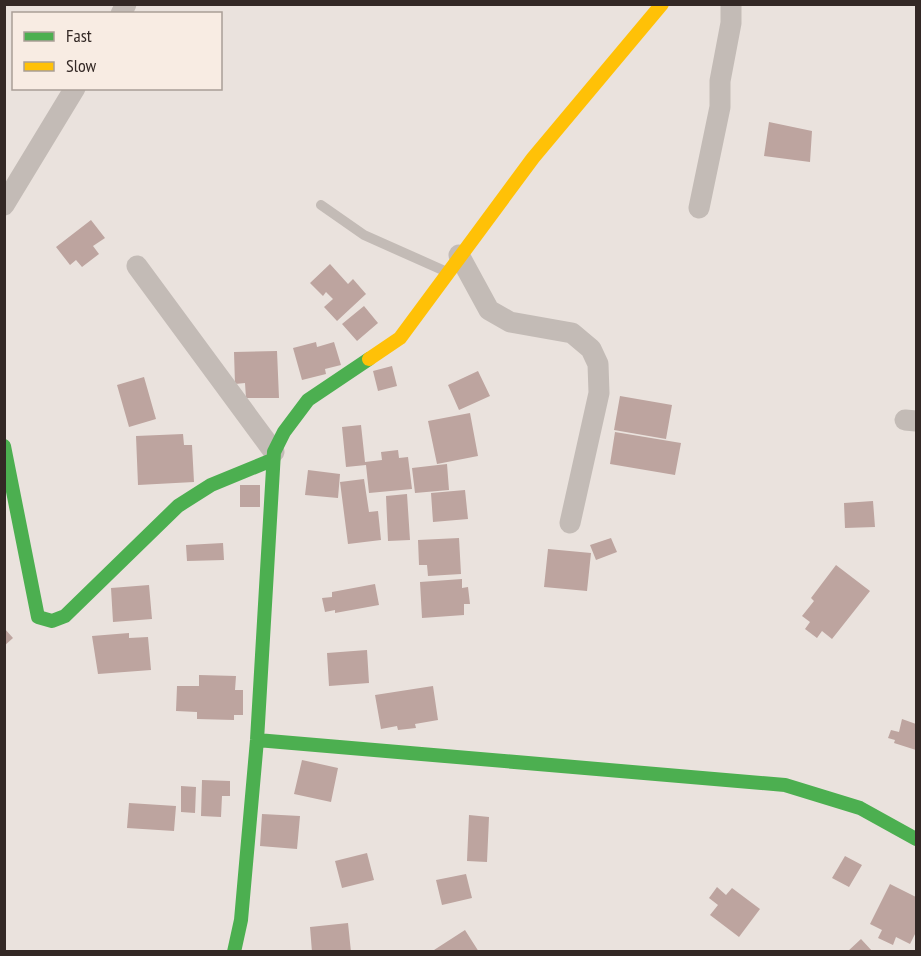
<svg xmlns="http://www.w3.org/2000/svg" width="921" height="956" font-family="'PT Sans Narrow',sans-serif">
<style>
.building{fill:#bda49f}
.lines{fill:none;stroke-linecap:round;stroke-linejoin:round}
.lane{stroke:#c3bbb6;stroke-width:10}
.street{stroke:#c3bbb6;stroke-width:21}
.fast{stroke:#4caf50;stroke-width:14}
.slow{stroke:#ffc107;stroke-width:14}
</style>
<rect width="100%" height="100%" fill="#eae2dd"/>
<path class="building" d="M769,122L812,131L810,162L764,156Z
M91,220L105,238L93,246L99,254L82,267L76,260L70,265L56,247Z
M330,264L348,284L353,279L366,294L337,321L324,307L333,299L326,292L323,296L310,283Z
M364,306L378,323L357,341L342,324Z
M316,342L317,347L334,342L341,365L325,369L326,374L302,380L293,348Z
M277,351L279,398H246L245,383L235,384L234,352Z
M392,366L397,386L378,391L373,371Z
M478,371L490,396L459,410L448,385Z
M144,377L156,419L129,427L117,385Z
M620,396L672,405L666,439L614,430Z
M470,413L478,456L437,464L428,421Z
M361,425L365,462L382,460L381,452L398,450L399,458L408,457L412,489L369,493L366,465L346,467L342,427Z
M615,432L681,443L675,475L610,464Z
M183,434L184,445H192L194,482L138,485L136,436Z
M447,464L449,490L415,493L412,468Z
M308,470L340,474L338,498L305,495Z
M364,479L369,512L378,511L381,540L348,544L340,482Z
M240,485H260V507H240Z
M465,490L468,519L433,522L431,493Z
M407,494L410,540L388,541L386,496Z
M873,501L875,527L845,528L844,503Z
M459,538L461,574L428,576L427,565H419L418,540Z
M611,538L617,552L596,560L590,545Z
M223,543L224,560L187,561L186,545Z
M548,549L591,553L587,591L544,587Z
M836,565L870,591L832,639L822,631L817,638L805,629L810,622L802,616L814,601L811,598Z
M462,579V588L468,587L470,604H464V615L422,618L420,582Z
M375,584L379,605L335,613V610L325,612L322,598L332,597V592Z
M149,585L152,619L113,622L111,588Z
M4,628L13,638L4,646Z
M129,633V638L148,637L151,670L98,674L92,636Z
M367,650L369,683L329,686L327,653Z
M199,675L236,676L235,690H243V715H234V720L197,719V712L176,711L177,686H199Z
M433,686L438,720L415,724L416,728L398,730L397,726L381,729L375,695Z
M902,719L916,724V750L894,743L895,740L888,738L891,730L899,732Z
M302,760L338,768L331,802L294,794Z
M202,780L230,781V796H222L221,817L201,816Z
M181,786L196,787L195,813L181,812Z
M129,803L176,806L174,831L127,828Z
M262,814L300,816L297,849L260,846Z
M469,815L489,817L487,862L467,861Z
M367,853L374,880L342,888L335,861Z
M845,856L862,865L849,887L832,878Z
M466,874L472,898L442,905L436,880Z
M890,884L916,897V932L910,944L896,937L893,945L878,938L882,930L870,924Z
M717,887L726,895L732,888L760,909L739,937L710,915L718,905L709,898Z
M348,923L351,952H312L310,927Z
M465,930L479,952H435L434,950Z
M861,939L873,952H847Z"/>
<g class="lines">
<path class="lane" d="M321,205L364,235L447,272"/>
<path class="street" d="M121,14L126,4
M4,205L75,88
M699,208L720,107V81L731,23V4
M459,255L489,310L510,322L572,333L591,349L598,364L599,393L570,523
M137,266L274,452
M905,420L916,421"/>
<path class="fast" d="M4,446L38,617L52,621L65,616L178,506L211,485L272,460
M257,740L785,785L860,808L916,839
M234,952L241,920L257,740L274,452L284,432L308,400L369,359"/>
<path class="slow" d="M369,359L400,338L533,158L662,4"/>
</g>
<rect width="921" height="956" fill="none" stroke="#332825" stroke-width="12"/>
<rect x="12" y="12" width="210" height="78" fill="#f8ece3" stroke="#a99e97" stroke-width="1.5"/>
<rect x="24" y="32" width="30" height="9" fill="#4caf50" stroke="#a99e97" stroke-width="1.5"/>
<text x="66" y="42" font-size="18" fill="#332825">Fast</text>
<rect x="24" y="62" width="30" height="9" fill="#ffc107" stroke="#a99e97" stroke-width="1.5"/>
<text x="66" y="72" font-size="18" fill="#332825">Slow</text>
</svg>
